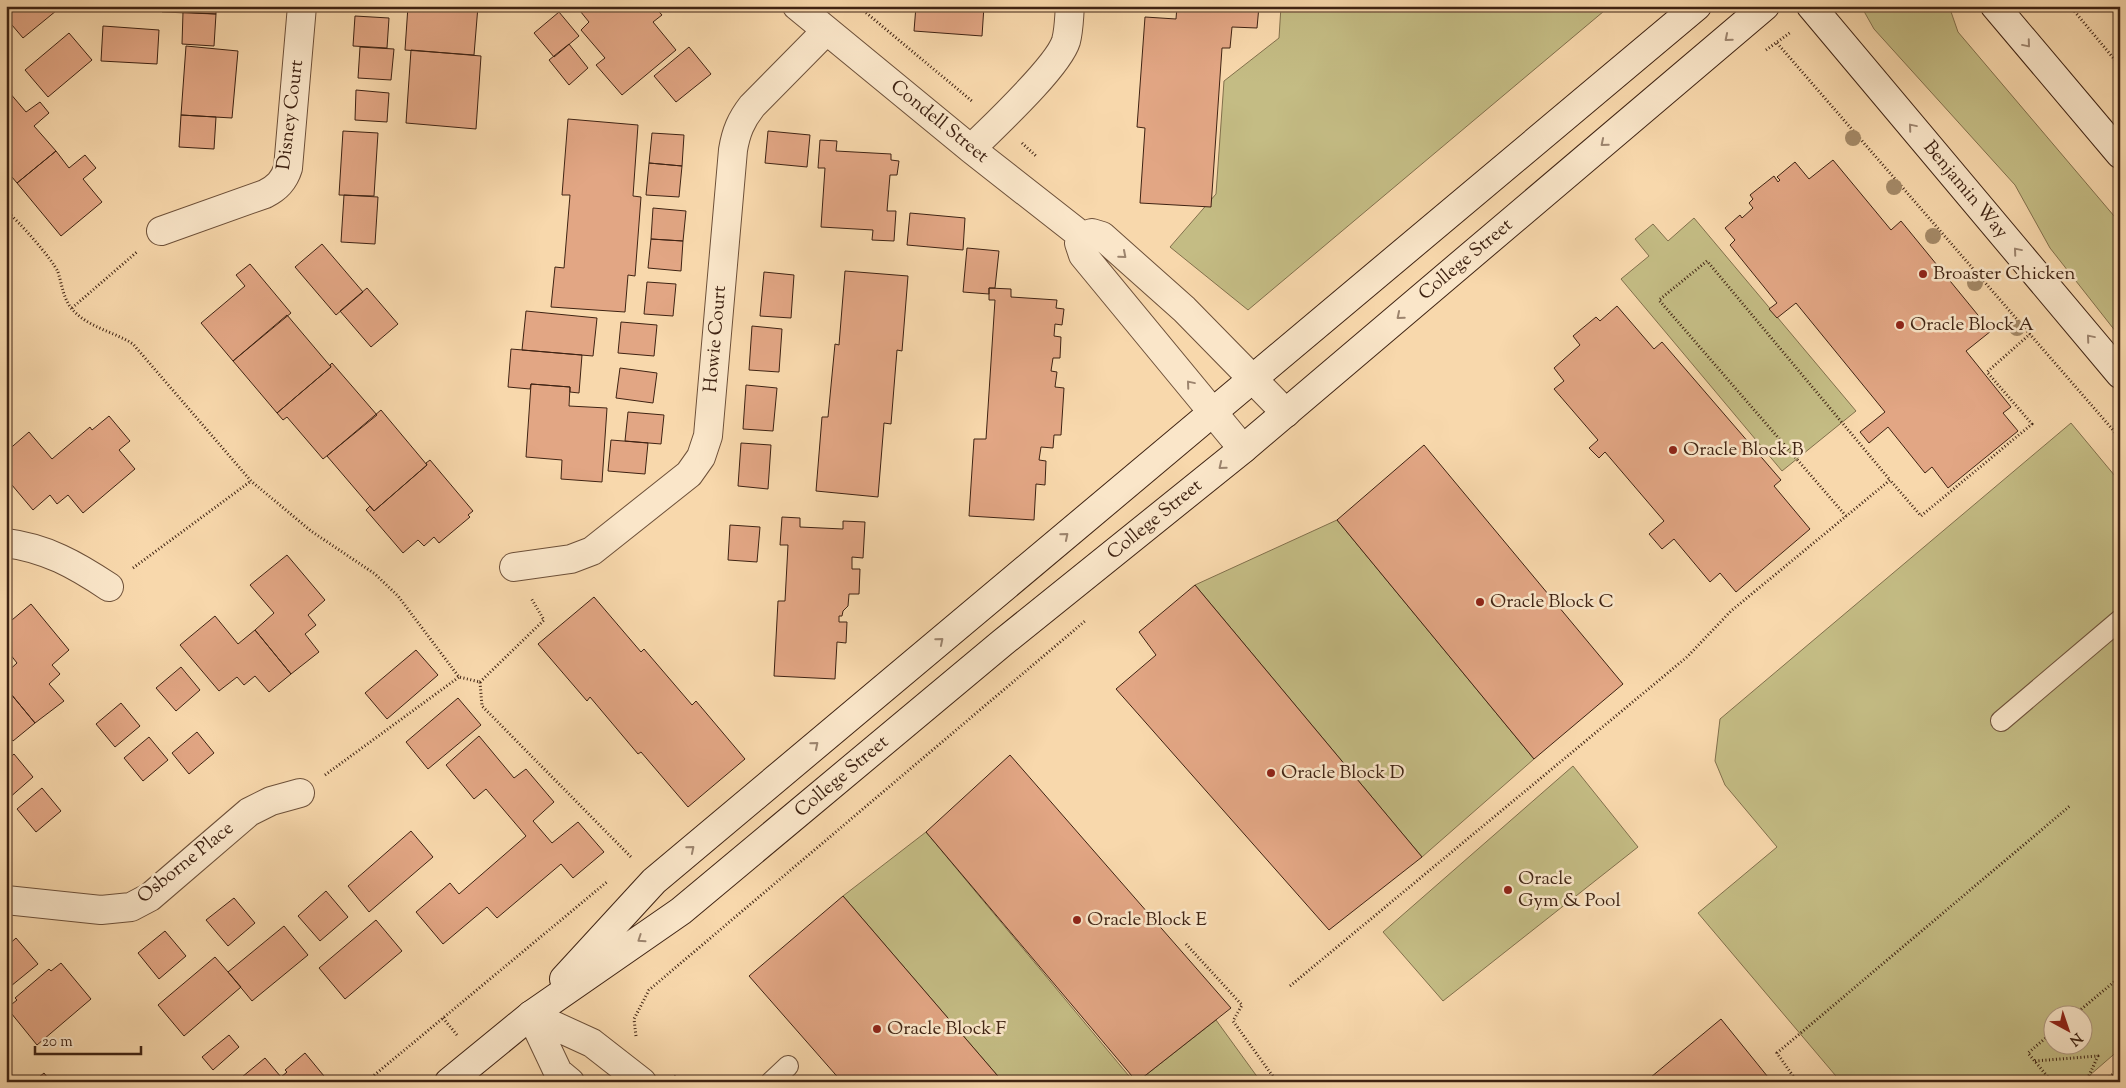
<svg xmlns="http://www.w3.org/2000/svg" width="2126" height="1088" font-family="'Sorts Mill Goudy',serif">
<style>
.green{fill:#c4bc84;stroke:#82704c;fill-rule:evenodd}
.building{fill:#e2a684;stroke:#3f2313}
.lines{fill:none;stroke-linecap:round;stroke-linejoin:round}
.lane-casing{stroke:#6d5039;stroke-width:22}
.street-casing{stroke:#6d5039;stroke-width:30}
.secondary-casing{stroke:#3f2313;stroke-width:30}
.path{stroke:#3f2313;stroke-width:3;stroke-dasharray:1 2.5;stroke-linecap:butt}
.lane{stroke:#fae6c9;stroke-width:20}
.street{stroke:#fae6c9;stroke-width:28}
.secondary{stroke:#fae6c9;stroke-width:28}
.tree{fill:#a48967}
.oneway{stroke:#9c846e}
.poi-dot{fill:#8f2418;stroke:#fae6c9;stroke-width:2}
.labels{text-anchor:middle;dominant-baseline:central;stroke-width:5;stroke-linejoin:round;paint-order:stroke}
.street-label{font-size:19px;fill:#3f2313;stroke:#fae6c9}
.poi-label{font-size:19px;fill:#3f2313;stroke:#fae6c9;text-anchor:start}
</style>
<rect width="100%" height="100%" fill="#f8d8ac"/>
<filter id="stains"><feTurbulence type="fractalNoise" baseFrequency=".004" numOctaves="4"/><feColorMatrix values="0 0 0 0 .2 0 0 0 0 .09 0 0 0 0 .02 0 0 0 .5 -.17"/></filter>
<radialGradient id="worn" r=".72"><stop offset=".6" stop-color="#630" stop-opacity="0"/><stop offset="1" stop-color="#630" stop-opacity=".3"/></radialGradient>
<path class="green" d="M1281,6H1610L1248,310L1170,247L1216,194L1224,81L1279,38Z
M1861,6H1949L1958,32L2120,223V337L2050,248L2015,185L1874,29Z
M1694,218L1856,411L1782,471L1621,279L1649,256L1635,239L1653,224L1668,241Z
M2071,423L2120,482V1049L2082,1082H1841L1698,913L1777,847L1725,785L1715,761L1720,719ZM2054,1016H2084V1046H2054Z
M1337,520L1534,759L1422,857L1195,585Z
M1573,766L1638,847L1443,1001L1383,932Z
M926,832L1134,1082H1003L843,896Z
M1216,1020L1261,1082H1137Z"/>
<path class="building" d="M6,6H62L23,38L6,18Z
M162,6H216V14L162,12Z
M408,6H478L474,55L405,50Z
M576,6H654L662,15L653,22L676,50L622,95L596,65L605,58L581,30L589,22Z
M916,6H984L982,36L914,31Z
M1177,6H1259L1257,28L1232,27L1230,48H1222L1211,207L1140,203L1145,128L1137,127L1145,17L1176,19Z
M183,12L216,14L214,46L182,44Z
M559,12L579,36L554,57L534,33Z
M355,16L389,18L387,48L353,46Z
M103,26L159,30L157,64L101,61Z
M69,33L92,60L48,97L25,70Z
M569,44L588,68L569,85L549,60Z
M186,46L238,51L232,118L181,115Z
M360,47L394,49L391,80L358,78Z
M689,47L711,74L676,102L654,76Z
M411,50L481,56L476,129L406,123Z
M356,90L389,93L387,122L355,120Z
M9,92L26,112L40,102L49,113L34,126L56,151L17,183L6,170V95Z
M181,115L216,117L214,149L179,147Z
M568,119L638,125L633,196L641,197L635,276L628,275L625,312L551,307L555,267L564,268L570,195H562Z
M343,131L378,133L374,196L339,195Z
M768,131L810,135L807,167L765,163Z
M652,133L684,135L682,166L649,163Z
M820,140L837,141L836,151L891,154V160L899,161L897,175H890L887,211H896L894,241L872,240L873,230L821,227L825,168H818Z
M56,151L69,168L85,155L96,168L83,179L102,202L61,236L17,183Z
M1833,160L1891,230L1901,221L1991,331L1966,351L2011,407L2003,413L2018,431L1948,488L1932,467L1925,473L1888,427L1869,443L1860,432L1885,412L1796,303L1777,318L1769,309L1777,303L1730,245L1735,240L1725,228L1740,215L1742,218L1753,208L1749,203L1753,199L1750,195L1774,176L1778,182L1780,180L1777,177L1795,162L1809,179Z
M649,163L682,166L679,197L646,195Z
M344,195L378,197L375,244L341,242Z
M653,208L686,211L683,241L651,239Z
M910,213L965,218L963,250L907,245Z
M651,239L683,241L681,271L648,268Z
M322,244L363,292L336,315L295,267Z
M967,248L999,251L995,288H989V294L963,292Z
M250,264L291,313L233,361L201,323L245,286L236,275Z
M845,271L908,276L902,351L897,350L891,424L884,423L878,497L816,491L822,417H828L835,344L839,345Z
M764,272L794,275L791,318L760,316Z
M647,282L676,284L673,316L644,314Z
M367,288L398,324L371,347L340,311Z
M989,288L1011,289V297L1057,300L1056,308L1064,309L1062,325L1055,324L1054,336L1061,337L1060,358H1053L1051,371L1057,372L1055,387L1064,388L1061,435H1054L1053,448L1041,447L1039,460L1046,461L1045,485L1036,484L1034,520L969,516L974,439H986L995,300H989Z
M1617,306L1654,349L1662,342L1781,480L1774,486L1810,529L1736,592L1720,573L1710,582L1674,539L1662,549L1649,534L1664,521L1605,452L1599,458L1589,448L1598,440L1554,389L1564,381L1554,368L1580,345L1573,336L1596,317L1600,321Z
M526,311L597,318L593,356L522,350Z
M287,315L331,367L277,413L233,361Z
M621,322L657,325L654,356L618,353Z
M752,326L782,329L779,372L749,370Z
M511,349L582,355L579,393L570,392V387L531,384L530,389L508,387Z
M332,363L377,415L323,459L287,417L283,420L277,413L331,367L330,365Z
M620,368L657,373L653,403L616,398Z
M531,384L570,387L569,406L607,408L602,482L561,479L562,460L526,457Z
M746,385L777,388L773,431L743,429Z
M381,410L427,465L374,511L327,456Z
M628,412L664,415L661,444L625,441Z
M109,416L130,441L119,450L135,469L83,513L68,495L57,504L50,495L33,510L6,478V452L29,432L52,459L90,427L92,430Z
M611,440L648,443L645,474L608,471Z
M741,443L771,445L768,489L738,486Z
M1424,445L1623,684L1534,759L1337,520Z
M430,460L473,511L468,515L470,517L439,543L434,537L424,546L418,540L403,553L366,510L370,506L374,511L427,465L426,463Z
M782,517L800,518V527L843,529V521L865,522L863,558L852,557V569H860L859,594H849L848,606L843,611L842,616H839V622H847L846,643L837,642L835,679L774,676L778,601H785L788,545H780Z
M730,525L760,527L757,562L728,560Z
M287,555L325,600L308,615L316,625L305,634L319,652L291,674L255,630L274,613L250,585Z
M1195,585L1422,857L1329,930L1116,689L1156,655L1139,632Z
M594,597L641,652L644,649L692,705L696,701L745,759L688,807L641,752L638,754L590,697L587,701L538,644Z
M31,604L69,650L52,665L60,674L49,684L64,701L35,723L6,688V673L17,663L6,649V625Z
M215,616L238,644L255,630L291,674L269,692L255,676L244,685L237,677L219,691L180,645Z
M416,650L438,675L387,719L365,693Z
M181,667L200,690L176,711L156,688Z
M6,688L35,723L13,741L6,733Z
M458,698L481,725L428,769L406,742Z
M121,703L140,726L115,747L96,724Z
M197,732L214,753L189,774L172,753Z
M479,736L514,778L526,769L554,802L533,821L552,843L578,822L604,852L573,878L561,864L497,918L487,907L443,944L416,912L450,883L459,894L526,836L486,789L474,799L446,765Z
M149,737L168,760L143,781L124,758Z
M14,754L33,777L8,799L6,761Z
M1010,755L1231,1008L1137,1082L926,832Z
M42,788L61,811L36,832L17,809Z
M411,831L433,857L369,912L348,886Z
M326,891L348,917L320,941L298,916Z
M843,896L1003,1082H842L749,976Z
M234,898L255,923L228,946L206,920Z
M376,920L402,951L345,999L319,968Z
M284,926L308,955L252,1001L228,972Z
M165,931L186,956L159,979L138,953Z
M16,938L38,964L11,986L6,980V947Z
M215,957L241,987L184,1036L158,1005Z
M61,963L91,999L37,1045L7,1008L17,1000L15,998L49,969L51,971Z
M1721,1019L1772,1082H1645Z
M229,1035L239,1047L213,1070L202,1057Z
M305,1053L324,1076L318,1082L242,1081L244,1080L242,1077L265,1058L281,1077L287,1072L285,1070Z
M44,1073L51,1082H33Z"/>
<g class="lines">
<defs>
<path id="lane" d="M2001,721L2120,620
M771,1082L788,1066"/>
<path id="street" d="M797,6L971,149L1082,236
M971,149C993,127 1058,67 1066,41C1069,30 1069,17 1070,6
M161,231L265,194C277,188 284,181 288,168L302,6
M1243,449L1083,255L1079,243L1082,236L1092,233L1102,236L1184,309L1286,413
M6,543C46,548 76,565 109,587
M514,567L571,559L592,551L689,474L701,457L708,436L733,150C736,132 741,120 752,106L826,31
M6,900L101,910L131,907L150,897L249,812L271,801L300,793
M531,1015L592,1043L642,1082
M531,1015L558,1072L570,1082"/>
<path id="secondary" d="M1811,6L2120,374
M1995,6L2120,154
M564,979L654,881L1697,6
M449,1082L531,1015L681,911L1002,643L1243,449L1765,6"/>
</defs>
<use href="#lane" class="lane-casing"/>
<use href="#street" class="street-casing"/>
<use href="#secondary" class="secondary-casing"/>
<path class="path" d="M858,6L973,102
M2070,6L2120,66
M1777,43L2120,438
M1766,50L1791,32
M1022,143L1036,156
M6,211C17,219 53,260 58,272C62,285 63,297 71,308C88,328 113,331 133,344L251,481L311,531L375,574L398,596L459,677L480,682L482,706L631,857
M72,308L138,251
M1846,516L1659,300L1707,261L1890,480
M133,568L251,481
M480,682L544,620L531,598
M325,775L459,677
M1186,944L1242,1005L1233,1021L1277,1082
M1290,986L1687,657L1731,611L1890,480L1921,516L2032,424L1987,372L2030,334
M2073,1016L2120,977
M443,1018L457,1035
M636,1036L634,1019L649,990L1085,621
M2035,1061L2098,1056L2086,1082
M674,1076L681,1082
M1917,1079L1920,1082
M366,1082L608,881
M1789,1082L1793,1076L1777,1053L2071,805
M2052,1082L2028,1053L2054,1031
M2104,1082L2120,1068"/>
<use href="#lane" class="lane"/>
<use href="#street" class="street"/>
<use href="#secondary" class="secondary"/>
</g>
<g class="tree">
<circle cx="1853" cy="138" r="8"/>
<circle cx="1894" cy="187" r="8"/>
<circle cx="1933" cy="236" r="8"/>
<circle cx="1975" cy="283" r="8"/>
<circle cx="2017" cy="328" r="8"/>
</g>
<defs><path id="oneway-chevron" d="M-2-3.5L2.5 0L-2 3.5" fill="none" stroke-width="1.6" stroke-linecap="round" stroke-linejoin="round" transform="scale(1.25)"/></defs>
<g class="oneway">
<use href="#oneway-chevron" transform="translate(1728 38) rotate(140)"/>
<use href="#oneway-chevron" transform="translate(2027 44) rotate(50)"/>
<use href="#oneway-chevron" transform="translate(1912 127) rotate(-130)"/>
<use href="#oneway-chevron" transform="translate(1604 143) rotate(140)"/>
<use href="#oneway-chevron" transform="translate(2017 251) rotate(-130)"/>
<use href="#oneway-chevron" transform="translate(1123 255) rotate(41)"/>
<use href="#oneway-chevron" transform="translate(1400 316) rotate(140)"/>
<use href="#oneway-chevron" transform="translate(2090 338) rotate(-130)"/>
<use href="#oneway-chevron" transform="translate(1190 384) rotate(-130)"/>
<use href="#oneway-chevron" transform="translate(1222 466) rotate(141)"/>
<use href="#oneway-chevron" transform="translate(1065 536) rotate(-40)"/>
<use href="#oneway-chevron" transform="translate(940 641) rotate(-40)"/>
<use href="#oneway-chevron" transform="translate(815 745) rotate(-40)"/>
<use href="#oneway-chevron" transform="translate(691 849) rotate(-40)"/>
<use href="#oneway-chevron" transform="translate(641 939) rotate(146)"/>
</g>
<g class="poi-dot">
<circle cx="1923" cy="274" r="5"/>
<circle cx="1900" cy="325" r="5"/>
<circle cx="1673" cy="450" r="5"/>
<circle cx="1480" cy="602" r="5"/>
<circle cx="1271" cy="773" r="5"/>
<circle cx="1508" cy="890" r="5"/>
<circle cx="1077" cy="920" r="5"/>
<circle cx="877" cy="1029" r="5"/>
</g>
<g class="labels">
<g class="street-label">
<text transform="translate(291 115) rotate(-83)">Disney Court</text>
<text transform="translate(939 122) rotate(39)">Condell Street</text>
<text transform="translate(1965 190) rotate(50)">Benjamin Way</text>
<text transform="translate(1466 260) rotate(-40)">College Street</text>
<text transform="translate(716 339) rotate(-85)">Howie Court</text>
<text transform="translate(1155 520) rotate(-39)">College Street</text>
<text transform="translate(842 777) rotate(-40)">College Street</text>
<text transform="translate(186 863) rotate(-39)">Osborne Place</text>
</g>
<g class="poi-label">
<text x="1933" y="274">Broaster Chicken</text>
<text x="1910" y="325">Oracle Block A</text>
<text x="1683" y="450">Oracle Block B</text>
<text x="1490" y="602">Oracle Block C</text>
<text x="1281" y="773">Oracle Block D</text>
<text x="1518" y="879">Oracle<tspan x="1518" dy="22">Gym &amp; Pool</tspan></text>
<text x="1087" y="920">Oracle Block E</text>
<text x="887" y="1029">Oracle Block F</text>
</g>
</g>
<rect width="2126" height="1088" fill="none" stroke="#f8d8ac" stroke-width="25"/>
<rect x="8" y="8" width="2111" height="1073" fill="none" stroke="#3f2313" stroke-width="2.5"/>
<rect x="12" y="12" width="2101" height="1063" fill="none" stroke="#3f2313"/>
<g transform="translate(2068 1030) rotate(140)"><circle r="24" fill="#fae6c9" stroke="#af9880"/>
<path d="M0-4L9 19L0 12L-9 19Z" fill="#8f2418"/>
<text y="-8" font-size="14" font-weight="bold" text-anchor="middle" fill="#3f2313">N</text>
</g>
<path d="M35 1046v8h106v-8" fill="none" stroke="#3f2313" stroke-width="2.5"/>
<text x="42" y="1046" font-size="15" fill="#3f2313" stroke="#fae6c9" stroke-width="4" paint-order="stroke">20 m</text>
<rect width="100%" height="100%" filter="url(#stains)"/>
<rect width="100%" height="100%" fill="url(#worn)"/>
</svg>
